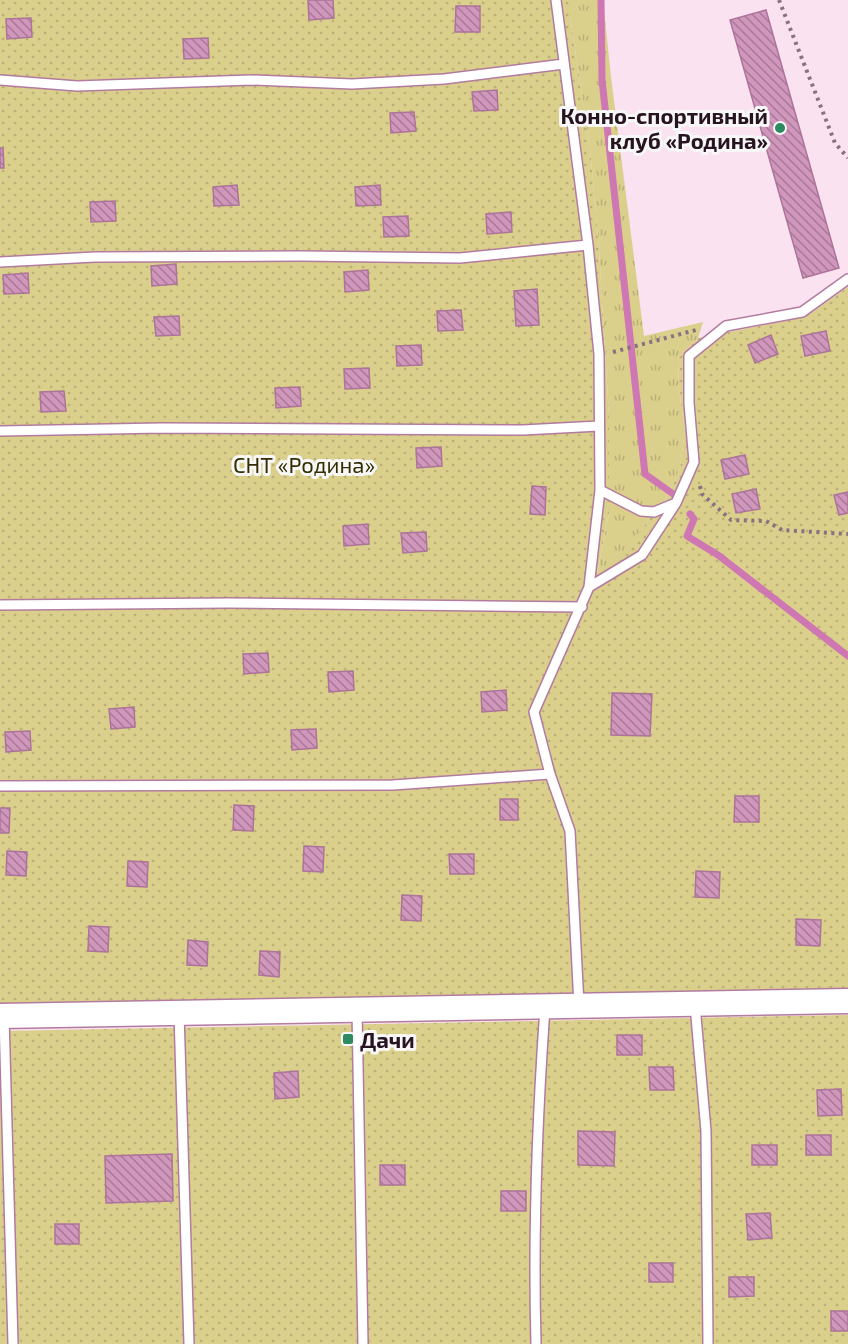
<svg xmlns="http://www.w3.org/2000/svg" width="848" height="1344" font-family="'Exo 2',sans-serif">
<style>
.grass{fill:url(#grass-tufts)}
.garden{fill:url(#garden-dots)}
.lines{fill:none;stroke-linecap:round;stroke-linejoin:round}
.stream{stroke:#cf77b2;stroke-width:7}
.building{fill:url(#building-back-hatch);stroke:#ac7498;stroke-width:1.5}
.service-casing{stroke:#b37b9f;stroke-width:12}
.tertiary-casing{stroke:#b37b9f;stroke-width:27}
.path{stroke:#887180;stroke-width:4;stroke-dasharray:3 4.5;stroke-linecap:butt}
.service{stroke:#fff;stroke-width:9}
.tertiary{stroke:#fff;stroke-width:24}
.poi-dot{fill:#2d8a61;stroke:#f7f7f7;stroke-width:2}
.labels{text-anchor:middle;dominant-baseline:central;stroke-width:6;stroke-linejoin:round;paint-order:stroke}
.poi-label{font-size:22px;font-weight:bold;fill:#281321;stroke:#f7f7f7;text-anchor:end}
.park-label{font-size:22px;fill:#342d00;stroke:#f7f7f7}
</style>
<defs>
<pattern id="grass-tufts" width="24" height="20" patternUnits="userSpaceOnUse" patternTransform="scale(1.5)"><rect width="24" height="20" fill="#dacf8b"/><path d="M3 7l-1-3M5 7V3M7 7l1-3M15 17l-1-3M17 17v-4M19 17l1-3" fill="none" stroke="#bbb178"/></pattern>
<pattern id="garden-dots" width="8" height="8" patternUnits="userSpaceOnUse" patternTransform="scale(1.5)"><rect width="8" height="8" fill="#dacf8b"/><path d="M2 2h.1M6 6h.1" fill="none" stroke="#bbb178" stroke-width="1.8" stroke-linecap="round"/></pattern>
<pattern id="building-back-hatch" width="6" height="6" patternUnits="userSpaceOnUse" patternTransform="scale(1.5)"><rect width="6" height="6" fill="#d096bc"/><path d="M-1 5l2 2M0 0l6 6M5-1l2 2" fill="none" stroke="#a97998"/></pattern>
</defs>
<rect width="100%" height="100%" fill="#fbe2f1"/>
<path class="grass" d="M570,0H603L611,77L644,336L703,322L698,338L678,357L679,389L685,431L680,468L666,499L594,589L609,513V416L599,249L590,148L570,16Z"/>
<path class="garden" d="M0,0H570V16L590,148L599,249L609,416V513L594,588L666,499L680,468L685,431L679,389L678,357L698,338L805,317L848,287V988L599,995L0,1004Z
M848,1015V1344H0V1031Z"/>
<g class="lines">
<path class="stream" d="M601,0L602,80L645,474L676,496
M690,514L694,519L687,536L718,555L848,656"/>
</g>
<path class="building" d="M308,0H333L334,18L309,20Z
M456,6H480V32H455Z
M766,10L839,268L803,278L730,20Z
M31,18L32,37L7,39L6,19Z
M208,38L209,58L184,59L183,39Z
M497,90L498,110L474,111L472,92Z
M414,112L416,131L391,133L390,113Z
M0,148H3L4,168H0Z
M237,185L239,205L214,206L213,187Z
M380,185L381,205L356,206L355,187Z
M115,201L116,221L91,222L90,202Z
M511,212L512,232L487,234L486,214Z
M408,216L409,236L384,237L383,217Z
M176,264L177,284L152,286L151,266Z
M368,270L369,290L345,292L344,272Z
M28,273L29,293L4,294L3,275Z
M537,289L539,325L516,326L514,291Z
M461,310L463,330L438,331L437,311Z
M179,316L180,335L156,336L154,317Z
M826,331L830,351L805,356L801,336Z
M771,335L778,354L755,363L748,345Z
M421,345L422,365L397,366L396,346Z
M369,368L370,388L345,389L344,369Z
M300,387L301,406L276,408L275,388Z
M64,391L66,411L41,412L40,392Z
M441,447L442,466L417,468L416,448Z
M745,455L749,474L725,479L721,460Z
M532,486L546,487L545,515L530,514Z
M756,489L760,509L736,513L732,494Z
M848,492V513L839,515L834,495Z
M368,524L369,544L344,546L343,526Z
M426,532L427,551L403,553L401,533Z
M268,653L269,672L244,674L243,654Z
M353,671L354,690L329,692L328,672Z
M506,690L507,710L482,712L481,692Z
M612,693L652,694L650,736L611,735Z
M134,707L135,727L111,729L109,709Z
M316,729L317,748L292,750L291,730Z
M30,731L31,750L6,752L5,732Z
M735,796H759V822H734Z
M500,799H518V820H500Z
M234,805L254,806L253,831L233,830Z
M0,808H10L9,833H0Z
M304,846L324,847L323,872L303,871Z
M7,851L27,852L26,876L6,875Z
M449,854H474V874H450Z
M128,861L148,862L147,887L127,886Z
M696,871L720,872L719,898L695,897Z
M402,895L422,896L421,921L401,920Z
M796,919L821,920L820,946L796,945Z
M89,926L109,927L108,952L88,951Z
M188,940L208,942L207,966L187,965Z
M260,951L280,952L279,977L259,975Z
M617,1035H642V1055H617Z
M649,1067H673L674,1090H650Z
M298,1071L299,1097L275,1099L274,1073Z
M841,1089L842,1115L818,1116L817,1090Z
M578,1131L615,1132L614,1166L578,1165Z
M806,1135H831V1155H806Z
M752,1145H777V1165H752Z
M172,1154L173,1201L106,1203L105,1156Z
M380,1165H405V1185H380Z
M501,1191H526V1211H501Z
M770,1213L772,1238L748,1240L746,1214Z
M55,1224H79V1244H55Z
M649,1263H673V1282H649Z
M729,1277H754V1296L729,1297Z
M831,1311H848V1331H831Z"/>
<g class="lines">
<defs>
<path id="service" d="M556,0L588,245L599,354L600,490L589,587L534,712L550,774L570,831L579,1005
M0,80L77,86L251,80L352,84L444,79L564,64
M0,262L95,257L301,256L460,258L588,245
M0,431L162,428L523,430L599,426
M600,490L641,511L654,512L676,503
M589,587L642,555L676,503L694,462L689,403V356L726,326L802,312L848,279
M0,605L227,603L582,607
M0,786L393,785L550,774
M695,1005L706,1131L708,1344
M357,1010L363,1344
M179,1013L189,1344
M4,1016L13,1344
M536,1344C533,1232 537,1120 545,1008"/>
<path id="tertiary" d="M0,1016L848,1001"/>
</defs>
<use href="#service" class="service-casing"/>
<use href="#tertiary" class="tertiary-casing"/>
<path class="path" d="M779,0L835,143L848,158
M613,352L696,330
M700,486L702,494L731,520L766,521L782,530L848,534"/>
<use href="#service" class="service"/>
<use href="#tertiary" class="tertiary"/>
</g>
<g class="poi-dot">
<circle cx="780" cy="128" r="6"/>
<rect x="342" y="1033" width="12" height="12" rx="3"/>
</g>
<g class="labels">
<g class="poi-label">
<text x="768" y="115">Конно-спортивный<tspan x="768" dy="25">клуб «Родина»</tspan></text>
<text x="360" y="1039" text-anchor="start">Дачи</text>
</g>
<g class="park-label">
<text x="304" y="464">СНТ «Родина»</text>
</g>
</g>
</svg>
